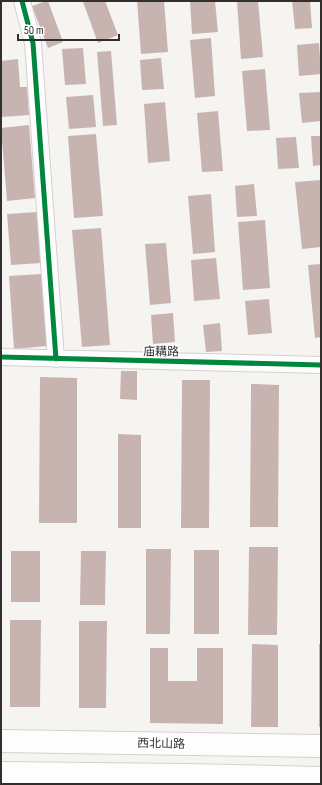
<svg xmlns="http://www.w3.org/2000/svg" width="322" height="785" font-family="'Sofia Sans Condensed','Noto Sans SC',sans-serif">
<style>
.building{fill:#c7b4b1}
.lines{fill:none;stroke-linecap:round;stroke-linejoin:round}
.minor-casing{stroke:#d3d1cf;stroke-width:18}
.secondary-casing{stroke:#d3d1cf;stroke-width:24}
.minor{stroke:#fefdfd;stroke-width:16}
.secondary{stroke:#fefdfd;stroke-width:22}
.cycleway-casing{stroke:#fff;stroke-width:8}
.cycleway{stroke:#00873e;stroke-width:5}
.labels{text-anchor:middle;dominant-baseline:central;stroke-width:3;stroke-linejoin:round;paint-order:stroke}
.street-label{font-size:12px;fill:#31302e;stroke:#fff}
</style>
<rect width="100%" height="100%" fill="#f6f4f1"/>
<path class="building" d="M46,1H48L63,42L48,48L32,6Z
M87,1H105L118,35L98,43L83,2Z
M137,1H164L168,52L141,54Z
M190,1H215L218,32L192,34Z
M237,1H258L263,57L241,59Z
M292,1H310L312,28L295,29Z
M211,38L215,96L195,98L190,40Z
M319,43L321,74L299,76L297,45Z
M83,48L86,84L65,85L62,49Z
M111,51L117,125L103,126L97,52Z
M161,58L164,89L142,90L140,60Z
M18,59L20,87H27L29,115L2,117L1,103V61Z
M265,69L270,130L247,131L242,71Z
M321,92V121L302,123L299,93Z
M93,95L96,127L69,129L66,97Z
M165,102L170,161L148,163L144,104Z
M218,111L223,171L202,172L197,113Z
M29,125L35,198L7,201L1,128Z
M96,134L103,216L74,218L68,136Z
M311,136H321V165L313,166Z
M296,137L299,168L278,169L276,138Z
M321,180V247L302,249L295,182Z
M254,184L257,216L237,217L235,186Z
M211,194L215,252L193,254L188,196Z
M37,212L41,263L11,265L7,214Z
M265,220L270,288L243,290L238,222Z
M101,228L110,345L82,347L72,230Z
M166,243L171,303L150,305L145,244Z
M216,258L220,299L194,301L191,260Z
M321,264V337L315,338L308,265Z
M41,274L47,346L14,349L9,276Z
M269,299L272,333L248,335L245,301Z
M173,313L175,342L153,344L151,315Z
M220,323L222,351L206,352L203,325Z
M121,371H137V400L120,399Z
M40,377L77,378V523H39Z
M182,380H210L209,528H181Z
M251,384L279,385L278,527H250Z
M118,434L141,435V528H118Z
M249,547H278L277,635H248Z
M146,549H171L170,634H146Z
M194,550H219V634H194Z
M11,551H40V602H11Z
M81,551H106L105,605H80Z
M10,620H41L40,707H10Z
M79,621H107L106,708H79Z
M252,644L278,645V727H251Z
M319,644H321V727H319Z
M150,648H168V681H197V648H223V724L150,723Z"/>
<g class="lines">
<defs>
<path id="minor" d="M22,1L33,43L56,359
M1,357L321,365"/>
<path id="secondary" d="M1,741L321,746
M1,773L187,775L321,778"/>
</defs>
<use href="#minor" class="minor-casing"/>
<use href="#secondary" class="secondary-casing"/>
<use href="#minor" class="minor"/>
<use href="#secondary" class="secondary"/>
<defs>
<path id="cycleway" d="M22,1L33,43L56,359
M1,357L321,365"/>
</defs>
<use href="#cycleway" class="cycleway-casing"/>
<use href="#cycleway" class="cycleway"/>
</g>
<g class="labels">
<g class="street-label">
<text transform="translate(161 352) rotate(1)">庙耩路</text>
<text transform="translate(161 744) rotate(1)">西北山路</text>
</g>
</g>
<rect width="322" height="785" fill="none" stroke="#31302e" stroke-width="4"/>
<path d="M18 34v6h101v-6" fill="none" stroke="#31302e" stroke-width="2"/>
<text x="24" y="34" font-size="12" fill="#31302e" stroke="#ffffff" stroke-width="3" paint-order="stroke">50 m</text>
</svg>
